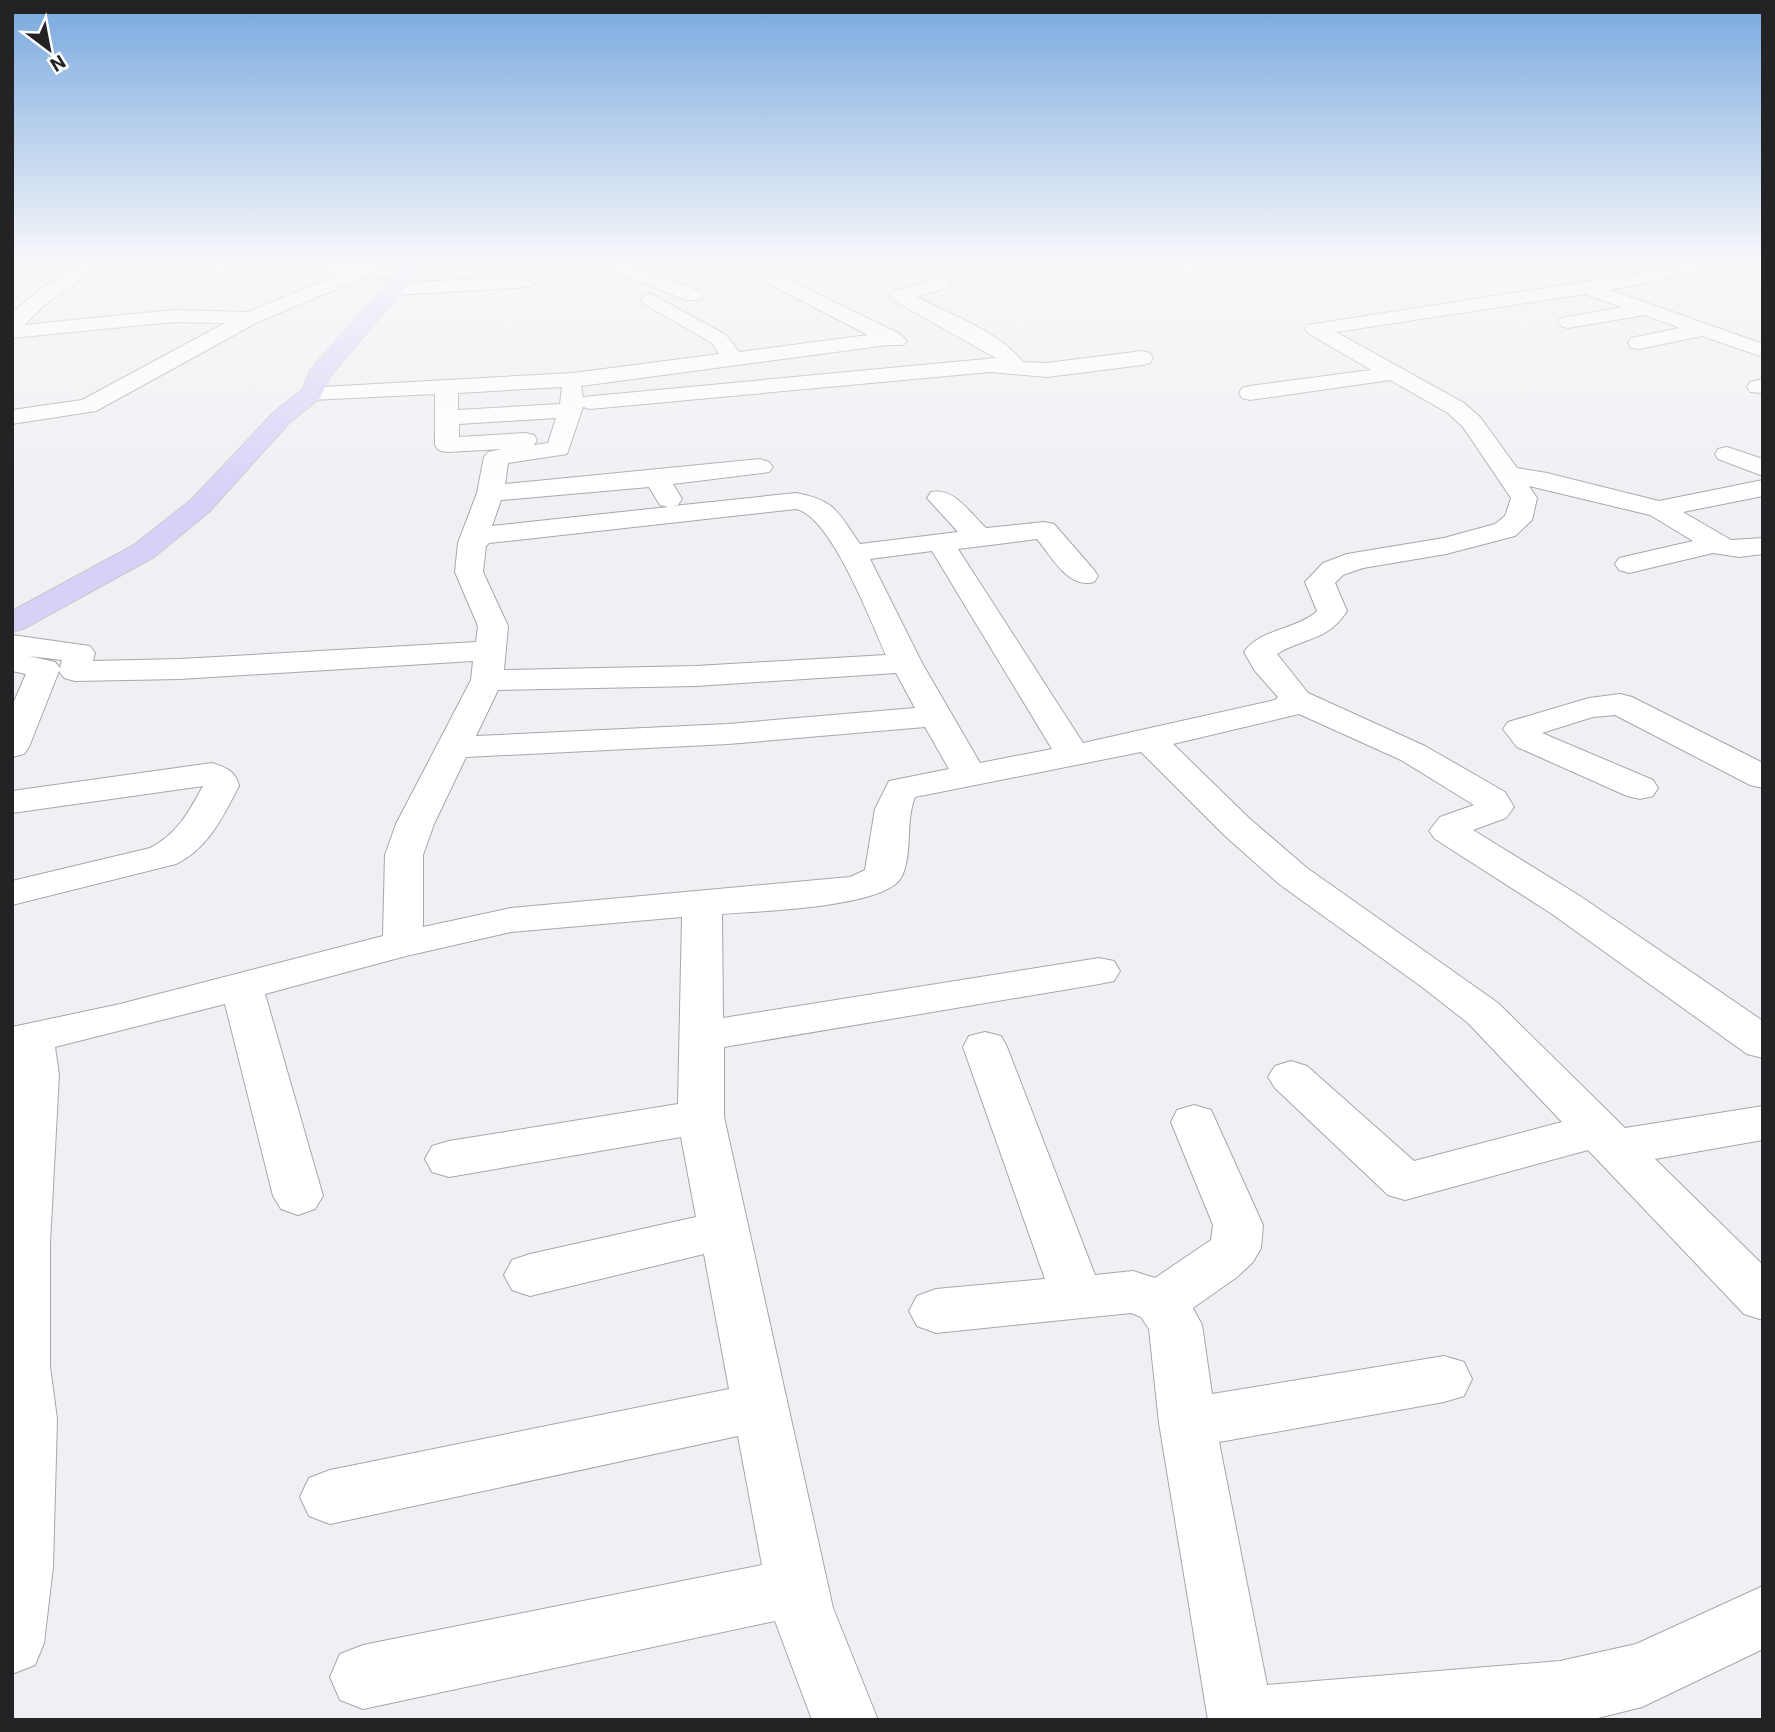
<svg xmlns="http://www.w3.org/2000/svg" width="1775" height="1732" font-family="Roboto,sans-serif">
<style>
.lines{fill:none;stroke-linecap:round;stroke-linejoin:round}
.minor-casing{stroke:#a6a7aa;stroke-width:2}
.major-casing{stroke:#cacacb;stroke-width:2}
.minor{fill:#fff;fill-rule:evenodd}
.major{fill:#d6d1f8;fill-rule:evenodd}
</style>
<rect width="100%" height="100%" fill="#f0f0f4"/>
<g class="lines">
<defs>
<path id="minor" d="M88,260H110L47,303L24,325L174,310L248,312L340,274L295,267L219,272L182,264L180,260H321L404,267L413,273L404,279L367,276L258,322L96,411L12,424V410L82,400L225,323L174,322L12,338V312L46,285Z
M580,260H617L701,292L704,296L701,300H687L605,269L582,264Z
M1163,260H1187L1197,267L1188,273L1165,264Z
M1703,260H1736L1727,266L1610,290L1763,344V357L1702,336L1639,349L1631,348L1628,343L1631,338L1680,328L1645,315L1568,328L1561,326L1558,322L1561,318L1622,307L1584,294L1336,332L1464,403L1480,417L1517,468L1547,473L1659,501L1763,480V496L1683,512L1731,540L1763,538V554L1739,557L1713,553L1629,573L1619,570L1615,564L1619,558L1693,541L1650,515L1529,486L1537,498L1532,520L1515,536L1446,554L1363,568L1343,575L1335,583L1347,611C1327,642 1304,637 1277,654L1308,693L1425,746L1505,792L1514,807L1506,818L1473,830L1580,896L1763,1021V1058L1747,1054L1552,914L1435,839L1429,831L1440,817L1474,805L1401,760L1299,714L1173,744L1250,819L1307,868L1498,1003L1625,1128L1763,1106V1140L1655,1159L1763,1265V1320L1744,1314L1588,1150L1405,1200L1388,1195L1275,1088L1268,1077L1275,1066L1291,1061L1307,1066L1414,1161L1562,1122L1468,1023L1422,987L1279,884L1224,835L1141,752L915,797C905,822 913,852 902,876C888,908 756,911 722,914L723,1018L1099,958L1114,961L1120,971L1114,981L1099,984L724,1047V1117L833,1608L878,1720H812L775,1621L363,1709L340,1700L330,1677L340,1654L363,1645L762,1565L738,1436L330,1524L309,1516L300,1497L309,1478L330,1470L729,1389L704,1254L530,1296L512,1290L504,1275L512,1260L530,1254L696,1217L681,1137L449,1177L432,1172L425,1159L432,1146L449,1141L678,1104L682,917L511,932L406,956L265,994L323,1196L315,1209L298,1215L281,1209L273,1196L225,1004L55,1047L59,1074L50,1243V1366L57,1419L53,1567L44,1643L35,1665L12,1674V1027L120,1004L383,936L385,855L396,824L471,680L473,661L180,679L75,681L64,678L59,671L29,747L24,754L12,757V706L26,674L12,671V635L90,646L95,653L93,661L180,659L476,642L478,626L455,572L458,543L477,493L484,457L488,452L502,449L447,452L438,450L435,445V394L312,400L304,398L301,393L304,388L573,373L719,354L712,343L644,304L641,300L644,296L651,294L726,335L739,352L868,335L769,284L766,280L769,276L776,274L900,334L907,341L903,345H888L581,386L583,397L996,358L893,300L890,296L893,292L941,277L948,279L951,283L948,287L917,297C951,315 998,331 1023,362L1047,363L1142,351L1150,353L1153,358L1150,363L1142,365L1047,377L990,372L590,409L583,407L567,454L508,463L505,484L760,459L769,462L773,467L769,472L673,484L682,499L678,505L673,506L796,493C836,500 838,513 860,544L958,532L927,498L931,492C954,487 970,513 986,528L1044,522L1054,524L1094,570L1098,576L1094,582C1068,589 1052,557 1037,539L958,549L1083,743L1275,700L1278,697L1255,671L1244,652C1260,629 1294,630 1315,613L1317,611L1305,582L1323,563L1347,554L1444,538L1495,524L1505,516L1511,498L1463,427L1448,413L1390,380L1250,400L1242,398L1239,393L1242,388L1250,386L1371,370L1308,333L1305,329L1308,325L1642,273ZM562,387L560,404L458,410V393ZM556,418L548,443L534,445L537,440L534,435L525,433L459,437V424ZM649,487L660,505L668,507L492,526L501,500ZM796,509C831,516 871,622 886,655L696,666L504,670L508,626L483,572L486,546L489,543ZM932,551L1052,749L980,763L922,663L870,559ZM29,656L62,660L60,668L55,662ZM896,673L915,708L728,724L476,736L498,690L696,686ZM925,727L949,769L889,781L875,809L865,870L850,877L511,908L423,927V855L434,824L466,757L728,744Z
M524,277L534,283L531,287L392,295L382,289L392,283Z
M1763,379V393L1750,392L1747,387L1750,382Z
M1727,447L1763,459V476L1718,459L1715,454L1718,449Z
M1620,694L1632,697L1763,763V788L1750,785L1615,715L1593,717L1542,733L1653,780L1658,788L1653,796L1640,799L1627,796L1517,747L1503,729L1508,722L1589,698Z
M212,763C225,767 236,771 239,786C223,816 209,848 176,864L12,905V881L150,848C177,834 189,812 203,786L12,813V791Z
M985,1032L1001,1036L1007,1047L1095,1275L1133,1271L1155,1278L1211,1240L1213,1225L1171,1122L1177,1110L1194,1105L1211,1110L1263,1225L1261,1248L1253,1262L1237,1277L1193,1308L1202,1325L1212,1394L1444,1356L1464,1362L1472,1379L1464,1396L1444,1402L1219,1442L1267,1685L1560,1661L1636,1644L1763,1586V1649L1642,1707L1590,1720H1208L1159,1423L1149,1329L1141,1317L1131,1313L936,1333L917,1326L909,1311L917,1296L936,1289L1045,1279L963,1047L969,1036Z"/>
<path id="major" d="M409,260H428L330,376L320,398L290,422L209,512L154,557L23,629L12,632V611L134,545L191,500L274,412L302,390L311,369Z"/>
</defs>
<use href="#minor" class="minor-casing"/>
<use href="#major" class="major-casing"/>
<use href="#minor" class="minor"/>
<use href="#major" class="major"/>
</g>
<linearGradient id="sky" x2="0" y2="1"><stop stop-color="#78a8de"/><stop offset="0.52" stop-color="#f8f8fa"/><stop offset="1" stop-color="#f8f8fa" stop-opacity="0"/></linearGradient>
<rect width="1775" height="502" fill="url(#sky)"/>
<rect width="1775" height="1732" fill="none" stroke="#232325" stroke-width="28"/>
<g transform="translate(49 49) rotate(148)" stroke="#fefeff" stroke-width="5" paint-order="stroke">
<path d="M0-5L12 26L0 18L-12 26Z" fill="#232325"/>
<text y="-10" font-size="19" font-weight="bold" text-anchor="middle" fill="#232325">N</text>
</g>
</svg>
